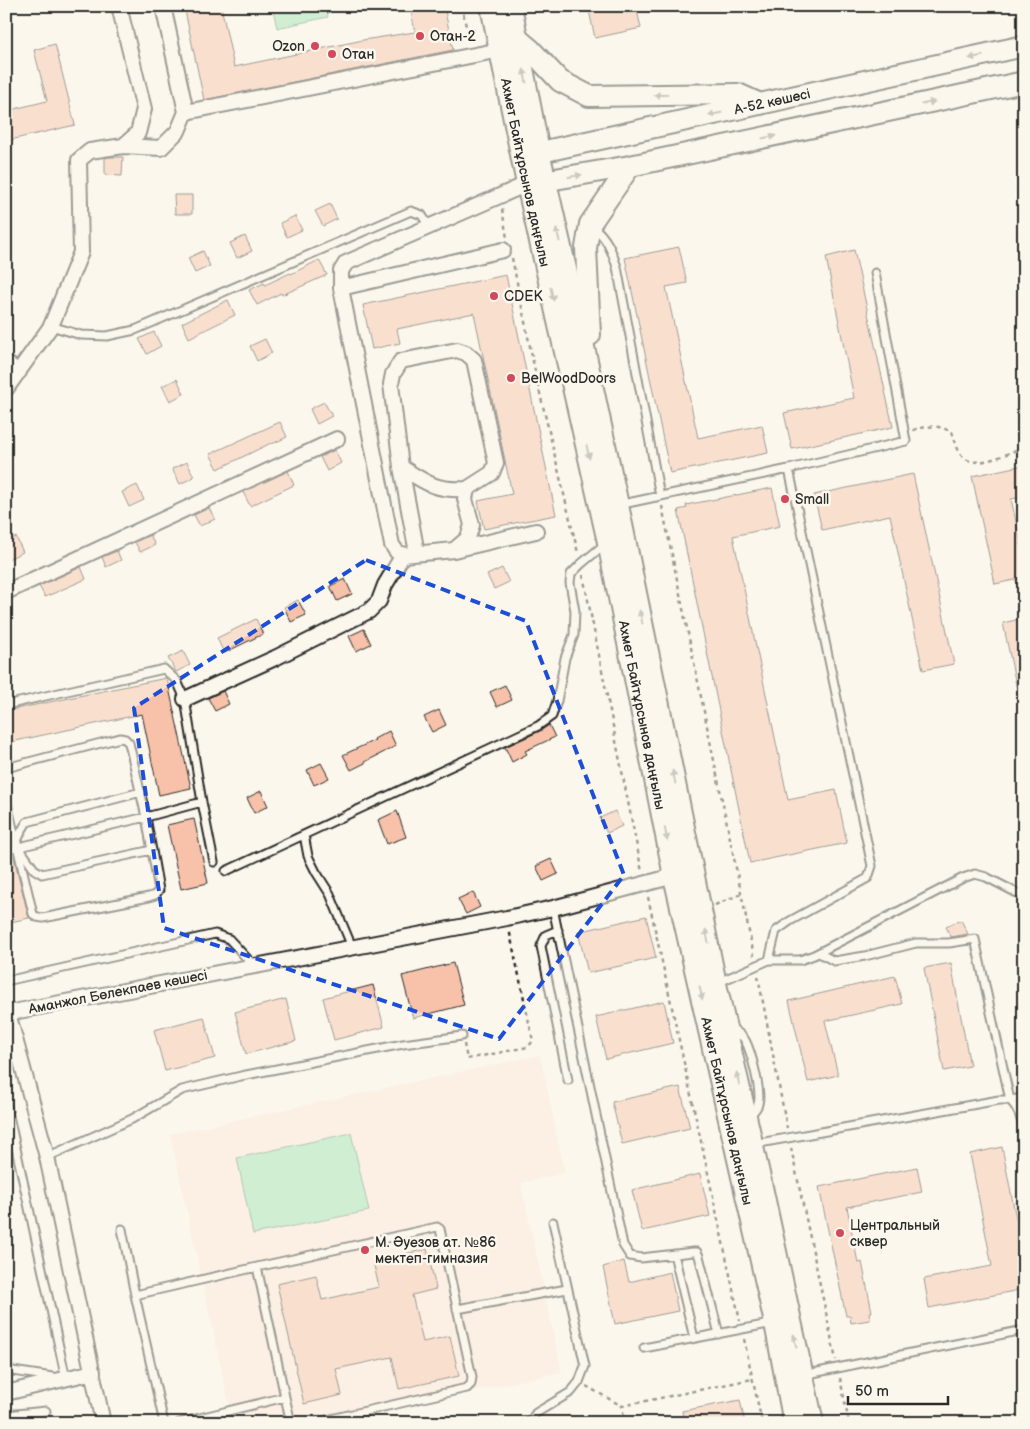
<svg xmlns="http://www.w3.org/2000/svg" width="1030" height="1429" font-family="'Balsamiq Sans',sans-serif">
<style>
.built{fill:#fae7d8}
.green{fill:#99e3b2;stroke:#62876e}
.building{fill:#f7c2a9;stroke:#2b2b2b}
.lines{fill:none;stroke-linecap:round;stroke-linejoin:round}
.lane-casing{stroke:#2b2b2b;stroke-width:11}
.street-casing{stroke:#2b2b2b;stroke-width:18}
.secondary-casing{stroke:#2b2b2b;stroke-width:24}
.path{stroke:#2b2b2b;stroke-width:2.5;stroke-dasharray:4 4;stroke-linecap:butt}
.lane{stroke:#fbf7ec;stroke-width:7}
.street{stroke:#fbf7ec;stroke-width:14}
.secondary{stroke:#fbf7ec;stroke-width:20}
.oneway{fill:#93918c}
.marked{fill:none;stroke:#1d4ed8;stroke-width:4;stroke-dasharray:10 6;stroke-linejoin:round}
.poi-dot{fill:#d1495b;stroke:#fbf7ec;stroke-width:2}
.labels{text-anchor:middle;dominant-baseline:central;stroke-width:5;stroke-linejoin:round;paint-order:stroke}
.poi-label{font-size:14px;fill:#2b2b2b;stroke:#fbf7ec;text-anchor:start}
.street-label{font-size:14px;fill:#2b2b2b;stroke:#fbf7ec}
</style>
<rect width="100%" height="100%" fill="#fbf7ec"/>
<filter id="ink" filterUnits="userSpaceOnUse"><feTurbulence type="fractalNoise" baseFrequency=".02" numOctaves="2"/><feDisplacementMap in="SourceGraphic" scale="10" xChannelSelector="R" yChannelSelector="G"/><feConvolveMatrix kernelMatrix="1 2 1 2 8 2 1 2 1" color-interpolation-filters="sRGB"/></filter>
<g filter="url(#ink)">
<path class="built" d="M540,1055L565,1173L521,1183L562,1372L328,1423H233L170,1134Z"/>
<path class="green" d="M272,6H326L328,17L277,28Z
M351,1133L369,1211L253,1234L237,1158Z"/>
<path class="building" d="M184,6H221L234,67L363,40L415,32L410,6H444L453,50L204,100Z
M588,6H636L641,28L595,38Z
M55,44L75,125L6,141V111L47,101L34,50Z
M109,157H123L122,176L105,175V158Z
M174,195H192V214H175Z
M330,204L337,219L323,226L315,211Z
M295,216L302,230L287,237L280,223Z
M245,236L252,251L237,258L230,243Z
M679,247L687,283L666,287L698,438L762,425L768,453L670,473L625,258Z
M854,250L893,427L792,449L784,413L854,398L826,257Z
M203,251L210,266L195,273L188,258Z
M319,260L327,275L282,295L281,293L257,305L249,290L264,283L265,285L290,273L291,274Z
M506,275L556,515L484,529L478,501L512,494L474,313L397,329L400,343L372,349L363,305Z
M228,300L235,315L189,338L182,323Z
M154,332L161,346L147,354L139,339Z
M265,339L272,353L257,361L250,346Z
M177,379L184,394L170,401L162,386Z
M324,402L332,416L317,424L310,409Z
M280,422L287,437L272,444L271,443L218,469L210,454Z
M335,450L341,463L327,471L320,457Z
M187,462L194,477L180,484L172,469Z
M1024,465V497L1011,499L1024,557V578L995,584L972,476Z
M288,471L294,485L250,506L243,492Z
M913,474L954,664L923,670L890,515L822,530L814,495Z
M137,485L144,500L129,507L122,492Z
M772,488L780,526L733,536L788,800L836,790L847,843L750,863L678,510L687,508L686,505Z
M209,508L215,519L200,526L194,515Z
M150,535L155,545L140,552L135,542Z
M16,537L23,552L6,560V542Z
M117,551L121,560L106,567L102,557Z
M81,567L86,579L45,597L39,586Z
M502,568L509,582L494,589L487,575Z
M345,579L352,594L337,601L330,586Z
M298,600L306,615L291,622L284,607Z
M1024,618V699H1019L1003,623Z
M256,619L263,634L224,653L217,638Z
M364,629L371,644L356,651L349,636Z
M183,651L190,665L176,672L168,658Z
M166,678L167,679L191,788L159,795L142,714L6,743V711Z
M505,685L512,700L497,707L490,692Z
M223,691L229,704L215,711L208,698Z
M439,710L446,725L432,732L424,717Z
M549,725L555,737L525,751L527,754L512,762L505,747L540,731Z
M389,731L396,746L365,762V763L351,770L343,755L375,740L374,739Z
M321,763L329,778L314,785L307,770Z
M261,791L268,806L254,813L247,798Z
M397,811L406,837L387,844L378,820Z
M615,811L622,826L607,833L600,818Z
M194,819L208,883L181,889L167,825Z
M13,854L29,918L6,923V856Z
M551,859L558,874L543,881L536,866Z
M473,892L480,907L466,914L458,899Z
M646,916L656,958L588,973L578,932Z
M961,920L968,934L951,937L946,927Z
M453,963L464,1005L413,1018L402,976Z
M951,963L970,1066L944,1071L924,968Z
M895,976L902,1004L825,1021L838,1075L808,1082L789,1001Z
M373,985L384,1027L334,1040L323,998Z
M286,999L296,1041L246,1054L235,1012Z
M664,1001L673,1043L606,1059L596,1017Z
M204,1017L215,1058L165,1071L154,1030Z
M680,1087L690,1128L622,1144L612,1102Z
M1002,1147L1024,1259V1289L929,1308L924,1279L992,1266L970,1154Z
M917,1167L922,1192L847,1207L858,1263L862,1262L872,1312H869L870,1320L851,1323L850,1316H846L819,1187Z
M700,1174L710,1216L642,1231L632,1190Z
M427,1249L436,1289L412,1295L423,1342L450,1336L459,1376L399,1389L392,1357L336,1369L342,1395L304,1404L277,1284L316,1275L322,1300L379,1287L373,1261Z
M624,1261L629,1282L670,1272L678,1311L615,1324L603,1267Z
M740,1400L745,1423H684L682,1411Z"/>
<g class="lines">
<defs>
<path id="lane" d="M592,226C606,236 612,251 617,267L660,496
M51,326L81,335L107,336L135,330L411,211L422,215L429,227
M789,469L906,441L875,273
M618,505L789,469L872,866L868,878L790,921L776,931L769,960
M6,705L164,669L177,681L185,699L202,802L214,862
M6,768L120,738L125,739L129,743L146,817L159,890L155,895L149,897L43,918L37,917L33,914L6,799
M304,835L308,856L316,872L330,894L352,947
M17,841L22,830L27,822L141,792
M20,849L34,869L42,874L152,850
M6,850L146,817L202,802
M226,871L538,726L552,716L557,701L565,658L574,635L575,611L570,583L571,574L581,564L605,544
M553,908L623,1245L630,1256L641,1258L693,1252H697L699,1256L719,1334
M558,930L546,935L541,946L568,1080
M819,953L834,961L865,956L916,943H949L975,939L1010,1100L1024,1098
M6,981L215,934L229,939L254,966
M717,983L769,960H800L814,955L963,878L975,874L986,877L1019,894L1024,895
M730,1027C736,1031 741,1034 745,1040C751,1051 762,1092 758,1104C757,1109 752,1113 749,1116
M6,1102L66,1379L6,1370
M754,1144L999,1100H1010C1019,1109 1021,1119 1024,1131
M47,1157L132,1119L182,1090L241,1076L403,1044L462,1036
M122,1229L135,1295
M674,1254L694,1338
M257,1267L437,1227L440,1229L472,1377L471,1384L467,1388L313,1423
M457,1309L567,1289
M644,1348L774,1323
M803,1375L1024,1330
M285,1397L291,1423
M6,1415L46,1411
M164,1423L135,1295L257,1267L285,1397L179,1423
M529,1423L536,1413L571,1392L579,1382L585,1366L553,1222"/>
<path id="street" d="M186,112L500,50
M123,146L161,148L178,131L186,112L163,6
M527,184L346,263L341,271V288L392,545L397,552L403,555L454,550L536,531
M341,288L503,250
M6,363L19,372
M6,389L51,326L81,252L79,160L90,151L123,146L138,133L144,109L119,6
M401,467C426,483 436,491 467,489
M417,553L401,467L391,384L393,374L401,361L457,350L466,353L474,360L496,463L492,473L467,489L465,499L472,525L468,538L454,550
M6,592L337,439
M185,699L275,658L369,611L379,601L385,585L403,555
M6,1393L93,1372
M103,1423L47,1157L8,1013L507,918L553,908L674,876"/>
<g id="secondary">
<path id="s1" d="M491,6L527,184L608,542L674,876L775,1323L794,1423"/>
<path d="M511,6L539,152L586,356L618,505L716,984L762,1187L813,1423"/>
<path d="M518,39L531,50L560,81L589,96L738,94L760,104"/>
<path id="s2" d="M527,155L1024,46"/>
<path d="M532,183L630,166L1024,82"/>
<path d="M590,335L586,248L590,224L630,166"/>
</g>
</defs>
<use href="#lane" class="lane-casing"/>
<use href="#street" class="street-casing"/>
<use href="#secondary" class="secondary-casing"/>
<path class="path" d="M462,6L469,42
M502,209L507,238
M512,258L537,381L578,553
M913,430C929,426 936,424 952,432C955,440 957,451 963,457C976,470 1010,453 1024,446
M662,506L754,956
M583,575L642,872
M648,897L740,1321
M715,905L741,894
M758,976L787,1128
M464,1044L467,1059L528,1047L533,1041L509,929
M791,1148L836,1360
M744,1339L762,1423
M840,1378L849,1423
M586,1386L622,1406
M625,1423L622,1406L752,1379"/>
<use href="#lane" class="lane"/>
<use href="#street" class="street"/>
<use href="#secondary" class="secondary"/>
</g>
<defs><path id="oneway-solid" d="M-6-.8H1V-3.2L6.5 0L1 3.2V.8H-6Z" transform="scale(1.25)"/></defs>
<g class="oneway">
<use href="#oneway-solid" transform="translate(976 57) rotate(168)"/>
<use href="#oneway-solid" transform="translate(525 76) rotate(-101)"/>
<use href="#oneway-solid" transform="translate(661 95) rotate(179)"/>
<use href="#oneway-solid" transform="translate(928 103) rotate(-12)"/>
<use href="#oneway-solid" transform="translate(715 114) rotate(168)"/>
<use href="#oneway-solid" transform="translate(769 137) rotate(-12)"/>
<use href="#oneway-solid" transform="translate(575 176) rotate(-10)"/>
<use href="#oneway-solid" transform="translate(558 235) rotate(-103)"/>
<use href="#oneway-solid" transform="translate(552 294) rotate(77)"/>
<use href="#oneway-solid" transform="translate(588 452) rotate(77)"/>
<use href="#oneway-solid" transform="translate(641 617) rotate(-102)"/>
<use href="#oneway-solid" transform="translate(674 777) rotate(-102)"/>
<use href="#oneway-solid" transform="translate(666 834) rotate(79)"/>
<use href="#oneway-solid" transform="translate(707 936) rotate(-102)"/>
<use href="#oneway-solid" transform="translate(701 993) rotate(77)"/>
<use href="#oneway-solid" transform="translate(738 1079) rotate(-103)"/>
<use href="#oneway-solid" transform="translate(795 1341) rotate(-102)"/>
</g>
</g>
<path d="M0 0H1030V1429H0ZM366,560L526,621L624,875L499,1039L164,928L134,708Z" fill="#fbf7ec" fill-opacity=".55" fill-rule="evenodd"/>
<path class="marked" d="M366,560L526,621L624,875L499,1039L164,928L134,708Z"/>
<g class="poi-dot">
<circle cx="420" cy="36" r="5"/>
<circle cx="315" cy="46" r="5"/>
<circle cx="332" cy="54" r="5"/>
<circle cx="494" cy="296" r="5"/>
<circle cx="511" cy="378" r="5"/>
<circle cx="785" cy="499" r="5"/>
<circle cx="840" cy="1233" r="5"/>
<circle cx="365" cy="1250" r="5"/>
</g>
<g class="labels">
<g class="poi-label">
<text x="430" y="36">Отан-2</text>
<text x="305" y="46" text-anchor="end">Ozon</text>
<text x="342" y="54">Отан</text>
<text x="504" y="296">CDEK</text>
<text x="521" y="378">BelWoodDoors</text>
<text x="795" y="499">Small</text>
<text x="850" y="1225">Центральный<tspan x="850" dy="16">сквер</tspan></text>
<text x="375" y="1242">М. Әуезов ат. №86<tspan x="375" dy="16">мектеп-гимназия</tspan></text>
</g>
<g class="street-label">
<text stroke="none"><textPath href="#s2" startOffset="251">А-52 көшесі</textPath></text>
<text stroke="none"><textPath href="#s1" startOffset="170">Ахмет Байтұрсынов даңғылы</textPath></text>
<text stroke="none"><textPath href="#s1" startOffset="725">Ахмет Байтұрсынов даңғылы</textPath></text>
<text transform="translate(118 992) rotate(-11)">Аманжол Бөлекпаев көшесі</text>
<text stroke="none"><textPath href="#s1" startOffset="1130">Ахмет Байтұрсынов даңғылы</textPath></text>
</g>
</g>
<rect width="1030" height="1429" fill="none" stroke="#fbf7ec" stroke-width="25"/>
<rect x="12" y="12" width="1005" height="1404" fill="none" stroke="#2b2b2b" stroke-width="2" filter="url(#ink)"/>
<path d="M848 1396v8h100v-8" fill="none" stroke="#2b2b2b" stroke-width="2.5"/>
<text x="855" y="1396" font-size="15" fill="#2b2b2b" stroke="#fbf7ec" stroke-width="4" paint-order="stroke">50 m</text>
</svg>
